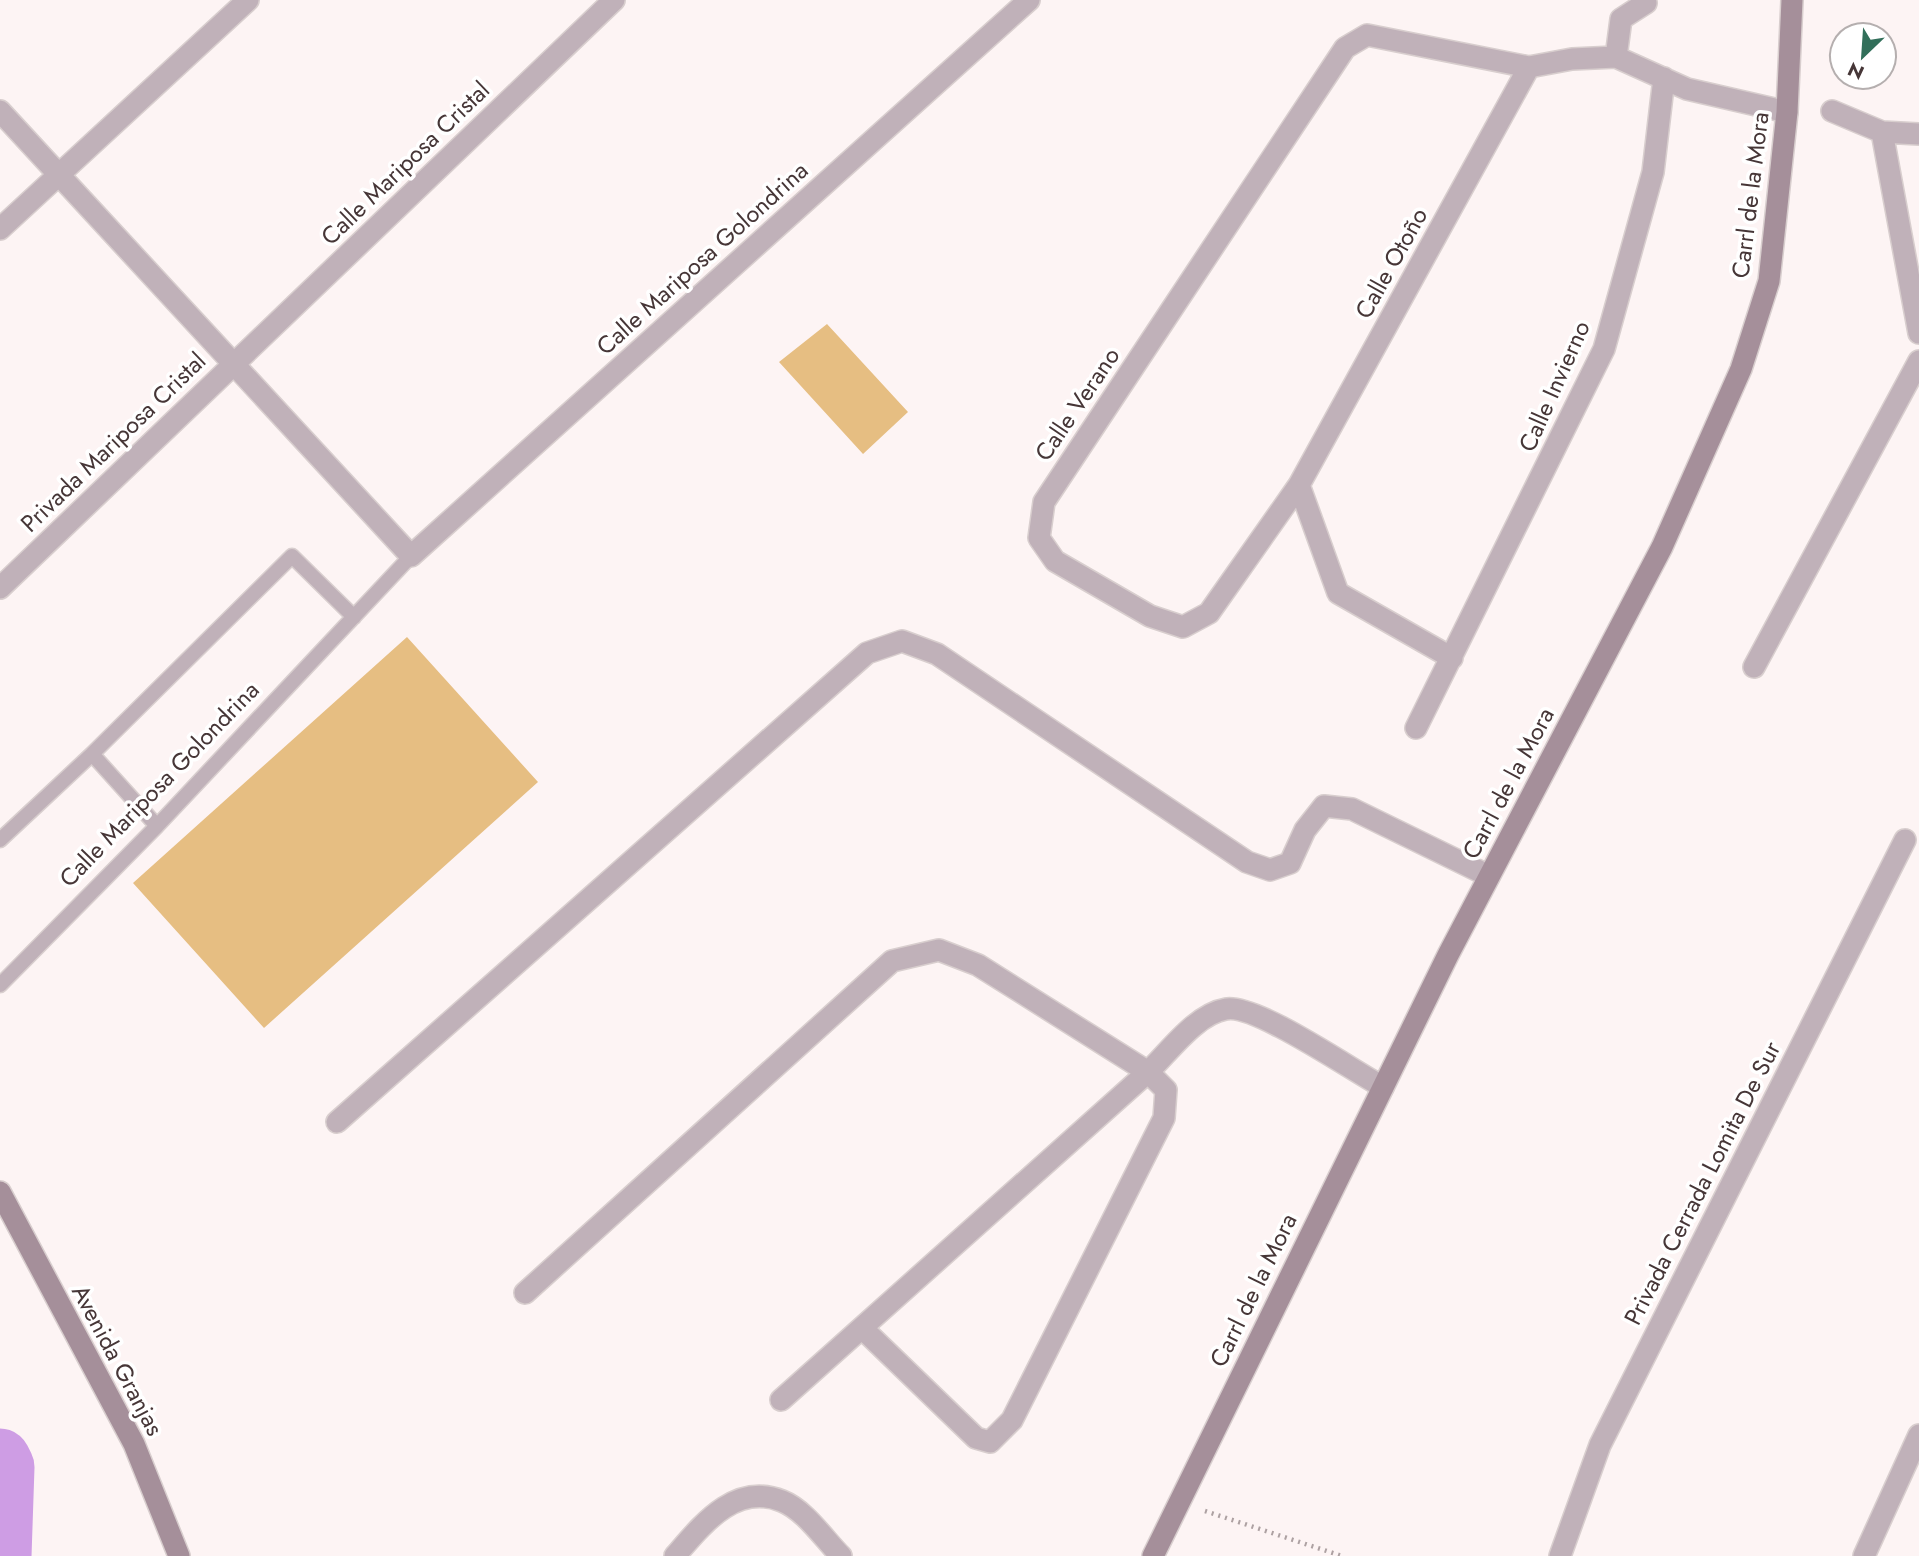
<svg xmlns="http://www.w3.org/2000/svg" width="1919" height="1556" font-family="Jost,sans-serif">
<style>
.green{fill:#e6be82}
.lines{fill:none;stroke-linecap:round;stroke-linejoin:round}
.river{stroke:#ce9de4;stroke-width:61}
.lane-casing{stroke:#d8cece;stroke-width:17}
.street-casing{stroke:#d8cece;stroke-width:24}
.secondary-casing{stroke:#d8cece;stroke-width:24}
.path{stroke:#ada1a2;stroke-width:4.5;stroke-dasharray:2 5;stroke-linecap:butt}
.lane{stroke:#c0b1b9;stroke-width:14}
.street{stroke:#c0b1b9;stroke-width:21}
.secondary{stroke:#a58f9a;stroke-width:21}
.labels{text-anchor:middle;dominant-baseline:central;stroke-width:7;stroke-linejoin:round;paint-order:stroke}
.street-label{font-size:24px;fill:#463637;stroke:#fff}
</style>
<rect width="100%" height="100%" fill="#fdf4f4"/>
<path class="green" d="M827,324L908,412L863,454L779,362Z
M407,637L538,782L264,1028L133,883Z"/>
<g class="lines">
<path class="river" d="M0,1459L4,1467L1,1556"/>
<defs>
<path id="lane" d="M92,754L157,826
M0,840L92,754L292,556L354,617
M0,985L157,826L411,556"/>
<path id="street" d="M1616,57L1621,19L1646,3
M1529,67L1299,485L1209,613L1183,627L1150,616L1055,561L1039,538L1044,502L1345,48L1367,35L1529,67L1572,59L1616,57L1687,89L1787,112
M0,111L411,556L1029,0
M1832,111L1882,132L1919,134
M1882,132L1919,333
M0,229L248,0
M1299,485L1338,593L1452,658
M0,588L614,0
M1754,667L1919,361
M1416,728L1604,349L1653,172L1664,78
M337,1122L867,653L902,641L937,654L1247,862L1270,870L1290,863L1305,830L1324,806L1352,809L1489,876
M525,1293L892,961L939,950L978,965L1148,1072L1166,1090L1164,1118L1012,1420L990,1442L976,1438L862,1328
M781,1400L1148,1072C1169,1052 1196,1014 1226,1009C1255,1003 1353,1071 1383,1087
M675,1556C702,1525 735,1482 782,1501C805,1510 824,1539 841,1556
M1560,1556L1600,1445L1905,840
M1864,1556L1919,1435"/>
<path id="secondary" d="M0,1192L134,1444L179,1556
M1153,1556L1448,955L1662,547L1741,369L1769,281L1787,112L1792,0"/>
</defs>
<use href="#lane" class="lane-casing"/>
<use href="#street" class="street-casing"/>
<use href="#secondary" class="secondary-casing"/>
<path class="path" d="M1205,1511L1342,1556"/>
<use href="#lane" class="lane"/>
<use href="#street" class="street"/>
<use href="#secondary" class="secondary"/>
</g>
<g class="labels">
<g class="street-label">
<text transform="translate(405 163) rotate(-44)">Calle Mariposa Cristal</text>
<text transform="translate(1750 195) rotate(-83)">Carrl de la Mora</text>
<text transform="translate(702 258) rotate(-42)">Calle Mariposa Golondrina</text>
<text transform="translate(1391 263) rotate(-61)">Calle Otoño</text>
<text transform="translate(1554 386) rotate(-66)">Calle Invierno</text>
<text transform="translate(1077 404) rotate(-56)">Calle Verano</text>
<text transform="translate(113 442) rotate(-44)">Privada Mariposa Cristal</text>
<text transform="translate(1508 783) rotate(-62)">Carrl de la Mora</text>
<text transform="translate(159 784) rotate(-46)">Calle Mariposa Golondrina</text>
<text transform="translate(1702 1183) rotate(-63)">Privada Cerrada Lomita De Sur</text>
<text transform="translate(1253 1290) rotate(-64)">Carrl de la Mora</text>
<text transform="translate(118 1360) rotate(62)">Avenida Granjas</text>
</g>
</g>
<g transform="translate(1863 56) rotate(205)"><circle r="33" fill="#ffffff" stroke="#b5afaf" stroke-width="2"/>
<path d="M0-5L12 26L0 18L-12 26Z" fill="#326f5a"/>
<text y="-10" font-size="19" font-weight="bold" text-anchor="middle" fill="#463637">N</text>
</g>
</svg>
